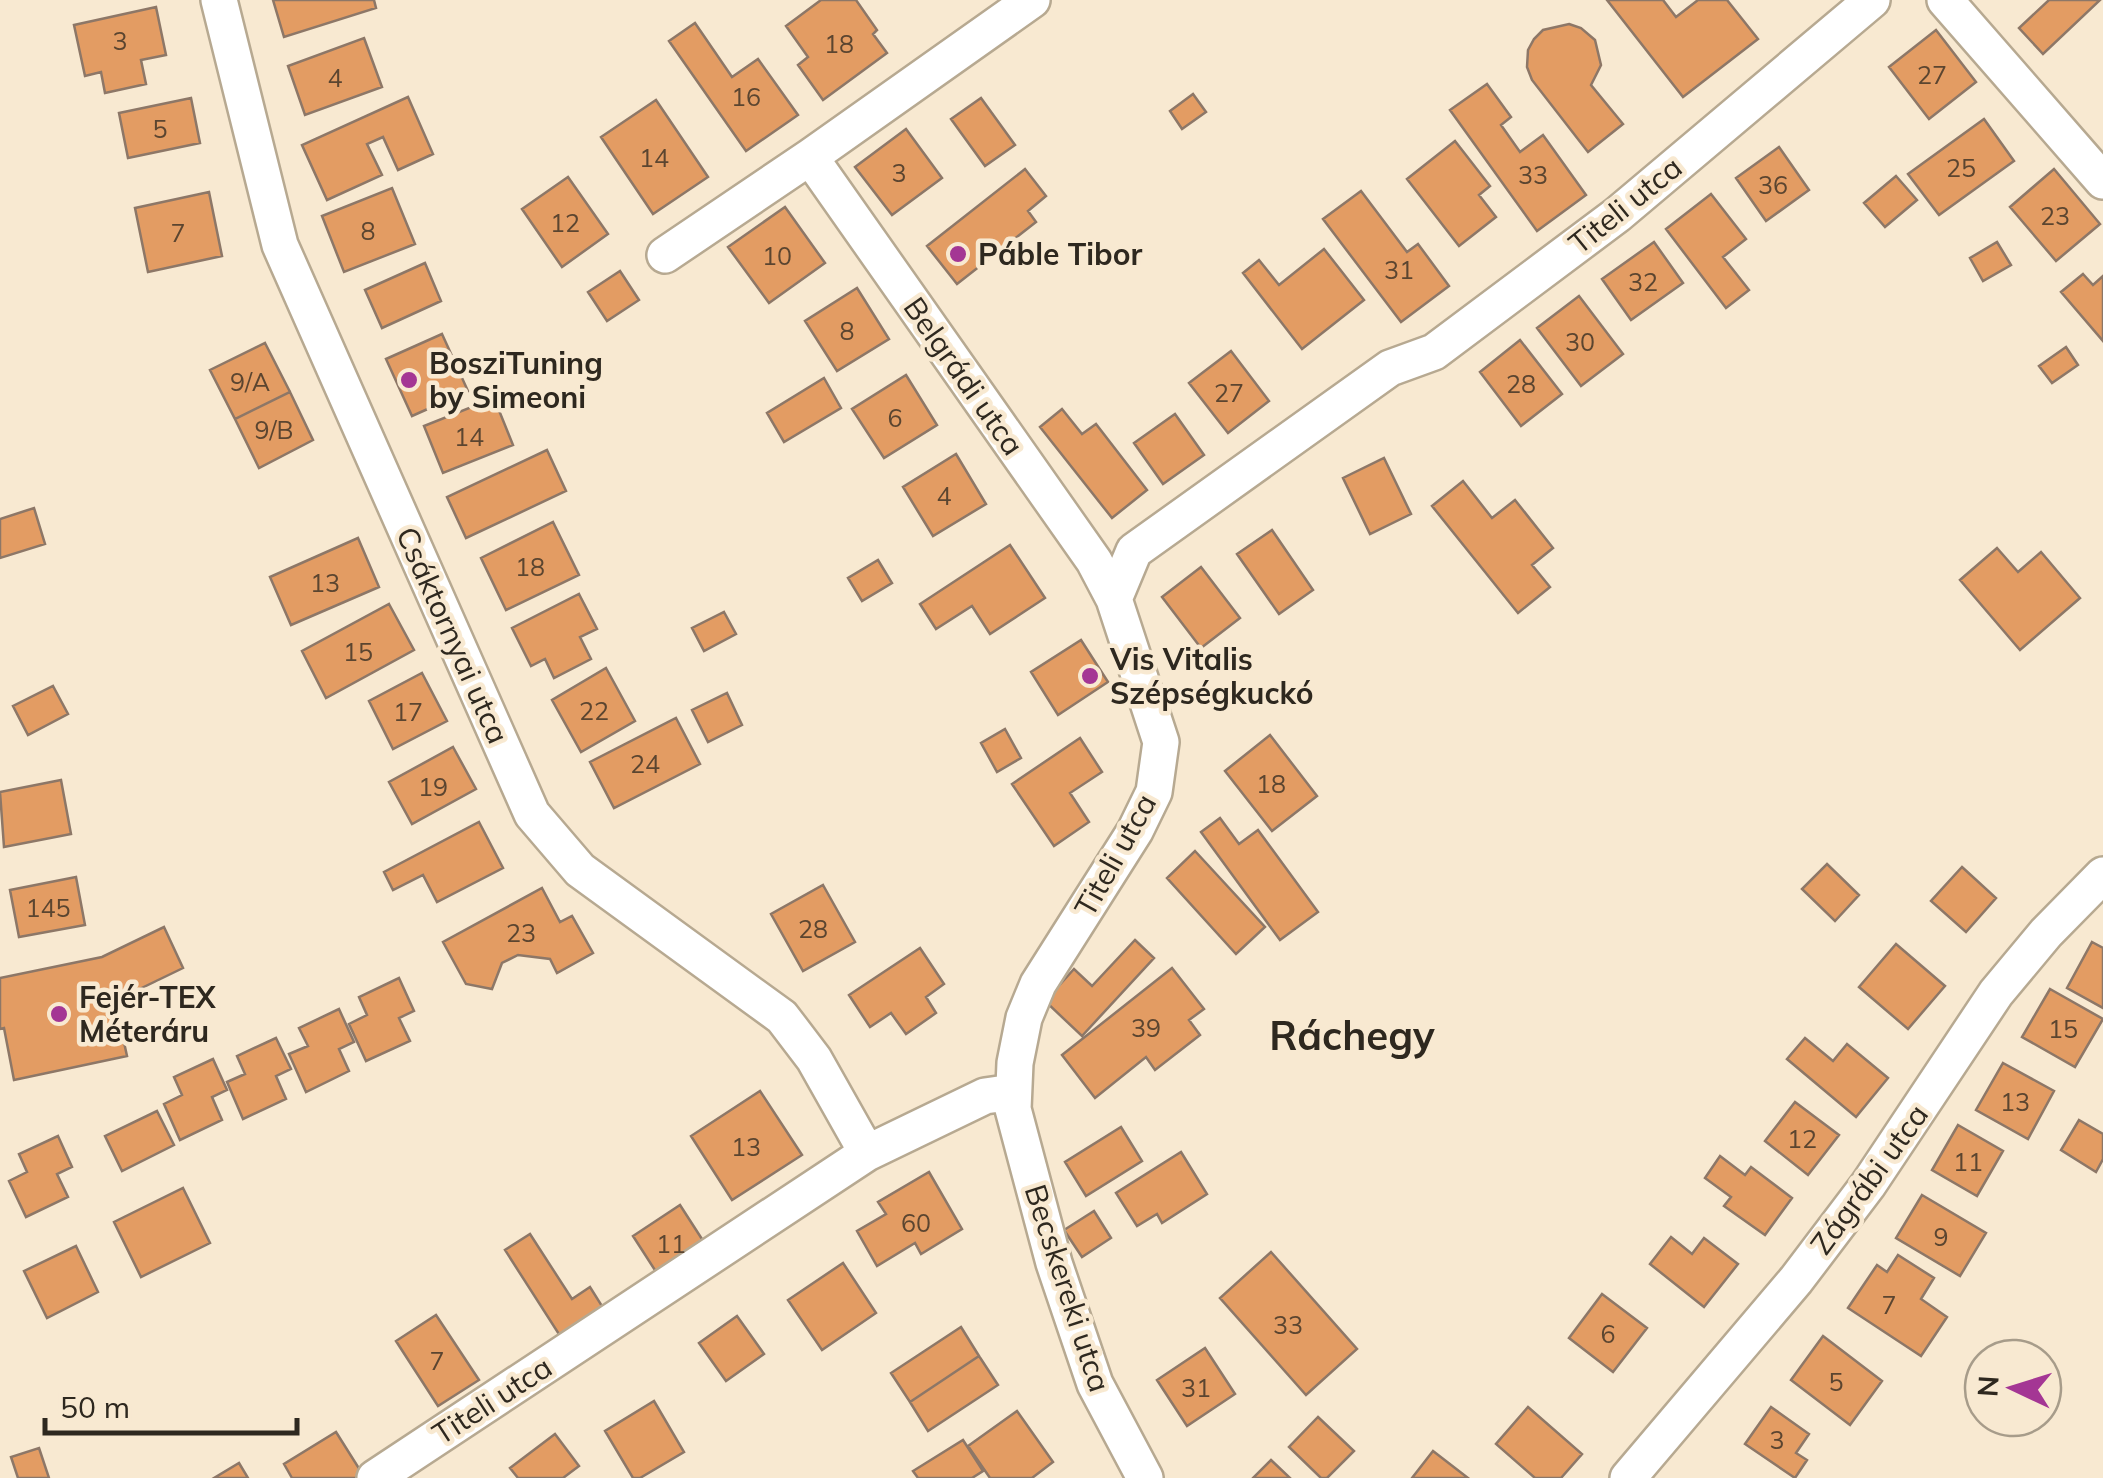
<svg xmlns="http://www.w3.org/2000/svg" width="2103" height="1478" font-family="Mulish,sans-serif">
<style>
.building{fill:#e39c63;stroke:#8d7767;stroke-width:2.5}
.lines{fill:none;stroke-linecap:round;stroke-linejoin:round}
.minor-casing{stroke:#b7a991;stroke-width:40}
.minor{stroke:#fff;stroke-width:35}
.poi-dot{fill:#a43694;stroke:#f8e9d1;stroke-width:4}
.labels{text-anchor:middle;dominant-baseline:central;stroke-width:9;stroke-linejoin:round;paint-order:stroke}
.number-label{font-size:25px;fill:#5b4530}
.street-label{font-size:30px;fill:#2e281f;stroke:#f8e9d1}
.poi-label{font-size:30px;font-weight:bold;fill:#2e281f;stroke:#f8e9d1;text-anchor:start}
.district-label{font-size:40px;font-weight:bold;fill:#2e281f;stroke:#f8e9d1}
</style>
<rect width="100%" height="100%" fill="#f8e9d1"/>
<path class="building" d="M273,0H374L376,8L284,37Z
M821,0H856L877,30L873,34L887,53L823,100L798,65L808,57L786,26Z
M1607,0H1663L1676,17L1698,0H1727L1758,39L1683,97Z
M2049,0H2100L2043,54L2019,28Z
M156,7L166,55L141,60L146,84L105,93L101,72L85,76L74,25Z
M695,23L732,77L758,59L798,115L746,151L669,41Z
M1569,24L1581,28L1595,40L1601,65L1591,85L1623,124L1588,152L1532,80L1527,67L1528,50L1534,39L1543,30Z
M1936,30L1976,82L1929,119L1889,67Z
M364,38L382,87L305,115L288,66Z
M1487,84L1511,117L1501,125L1520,152L1543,135L1586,195L1537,231L1450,110Z
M1193,94L1206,112L1182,129L1170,111Z
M408,97L433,154L398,170L383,137L367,144L382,175L327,200L302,145Z
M191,98L200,143L128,158L119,113Z
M981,98L1015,145L985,166L951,119Z
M656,100L708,177L653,214L601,137Z
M1984,119L2014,161L1939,215L1908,174Z
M906,129L942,178L892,215L855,167Z
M1455,141L1490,186L1479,195L1496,217L1459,246L1407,179Z
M1779,147L1809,190L1766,221L1736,178Z
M1025,169L1046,196L1028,211L1036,222L957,284L927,246Z
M2054,169L2100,224L2056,261L2010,207Z
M1896,176L1917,200L1885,227L1864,203Z
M568,177L608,234L562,267L522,209Z
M392,188L415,244L344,272L322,216Z
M1361,191L1407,252L1418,244L1449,286L1401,322L1323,219Z
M209,192L222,256L148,272L135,208Z
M1711,194L1746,239L1723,257L1749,290L1726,308L1666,229Z
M785,207L825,263L769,303L728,247Z
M1654,242L1683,283L1631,320L1602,279Z
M1997,242L2011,265L1983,281L1970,258Z
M1324,249L1364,300L1302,349L1243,273L1259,260L1279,285Z
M425,263L441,301L382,328L365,290Z
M620,271L639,300L607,321L588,292Z
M2083,274L2093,285L2103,276V341L2061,292Z
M857,288L889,339L837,371L805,321Z
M1579,296L1623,354L1581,386L1537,328Z
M442,334L468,391L412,416L386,359Z
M1520,340L1562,394L1521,426L1480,372Z
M265,343L290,392L235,419L210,370Z
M2066,347L2078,365L2052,383L2039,366Z
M1231,351L1269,401L1228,433L1189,383Z
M906,375L937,425L884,458L852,409Z
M824,378L841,408L784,442L767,413Z
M290,392L313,440L259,468L235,419Z
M494,398L513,445L443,473L424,426Z
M1062,409L1082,434L1096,424L1147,490L1112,518L1040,427Z
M1175,414L1204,455L1163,484L1134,443Z
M547,450L566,491L466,538L447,497Z
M956,454L986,504L933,536L903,487Z
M1384,458L1411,514L1370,534L1343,478Z
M1463,481L1492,518L1515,500L1553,548L1532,565L1550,587L1518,613L1432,506Z
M34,508L45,544L0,558V519Z
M553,522L579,575L506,610L481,558Z
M1272,530L1313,590L1279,614L1237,554Z
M358,538L379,587L291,625L270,577Z
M1010,545L1045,598L990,634L972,606L936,629L920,604Z
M1997,548L2018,572L2041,552L2080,598L2020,650L1960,580Z
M878,560L892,583L862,601L848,578Z
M1201,567L1240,618L1201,648L1162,597Z
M579,594L597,629L580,637L591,659L554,678L545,659L531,666L512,628Z
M389,604L414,650L326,698L302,651Z
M724,612L736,634L704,651L692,628Z
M1081,640L1108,682L1058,715L1031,672Z
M606,668L635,721L581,752L552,700Z
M422,673L447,721L393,749L369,701Z
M53,686L68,714L28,735L13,706Z
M727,693L742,725L708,742L692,710Z
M676,718L700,764L614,808L590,762Z
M1005,729L1021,758L997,772L981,743Z
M1270,735L1317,796L1272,831L1225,771Z
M1080,738L1102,772L1070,793L1089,822L1054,846L1012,784Z
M453,747L476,789L412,824L389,782Z
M61,780L71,834L4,847L0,792Z
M1220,818L1239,844L1258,830L1318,912L1280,940L1201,832Z
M479,822L503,868L437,902L423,875L393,890L384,872Z
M1195,851L1265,927L1236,954L1167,878Z
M1827,864L1859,895L1835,921L1802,889Z
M1962,867L1996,898L1966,932L1931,901Z
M76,877L85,925L19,937L10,890Z
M823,885L855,942L803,971L771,914Z
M542,888L560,922L572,916L593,953L557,973L550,959L518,955L502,963L492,989L466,984L443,942Z
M164,927L183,968L115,1001L127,1056L14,1080L4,1028L0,1029V978L102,957Z
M1135,940L1154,958L1082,1036L1045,1001L1074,969L1092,986Z
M2092,942L2103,948V1008L2067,988Z
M1896,944L1945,986L1908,1029L1859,987Z
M920,948L944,984L926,997L936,1013L906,1034L891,1013L870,1027L849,995Z
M1172,968L1204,1009L1189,1020L1200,1035L1155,1070L1146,1057L1095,1098L1062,1055Z
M399,978L414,1011L399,1018L410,1041L366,1061L349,1024L367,1015L359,997Z
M2050,989L2103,1019L2075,1067L2022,1037Z
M339,1009L354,1042L339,1049L349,1071L306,1092L289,1054L308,1046L299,1028Z
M276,1038L291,1069L276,1076L286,1099L243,1119L227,1082L245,1074L237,1056Z
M1805,1038L1833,1061L1847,1044L1888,1078L1856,1117L1787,1059Z
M213,1059L227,1090L212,1097L222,1120L180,1140L164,1104L182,1095L174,1077Z
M2003,1063L2054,1091L2028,1139L1976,1110Z
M760,1091L802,1155L732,1200L691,1136Z
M1795,1102L1839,1135L1808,1175L1765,1141Z
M157,1111L174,1145L122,1171L105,1136Z
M2079,1120L2103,1134V1159L2096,1172L2061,1150Z
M1958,1125L2003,1151L1977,1196L1932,1170Z
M1121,1127L1142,1161L1086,1196L1065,1162Z
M58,1136L72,1167L57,1174L68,1197L26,1217L9,1181L27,1172L19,1154Z
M1181,1152L1207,1194L1162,1223L1157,1214L1137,1226L1116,1193Z
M1720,1156L1745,1175L1751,1167L1792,1198L1765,1235L1724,1206L1731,1197L1705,1178Z
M929,1172L962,1229L921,1254L915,1243L877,1266L857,1231L886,1214L878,1202Z
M183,1188L210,1243L141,1277L114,1222Z
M1922,1195L1986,1233L1960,1276L1896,1238Z
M680,1205L709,1250L662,1281L633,1236Z
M1094,1211L1111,1238L1082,1257L1064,1230Z
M530,1234L572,1299L590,1287L607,1314L564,1342L505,1250Z
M1671,1237L1692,1254L1704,1238L1738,1264L1704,1307L1650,1264Z
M76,1246L98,1292L47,1318L24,1271Z
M1271,1252L1357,1349L1306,1395L1220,1298Z
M1898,1255L1934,1278L1921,1299L1947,1317L1921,1356L1848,1308L1877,1265L1887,1272Z
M843,1263L876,1313L822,1350L788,1300Z
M1602,1294L1647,1328L1613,1372L1569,1338Z
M436,1315L479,1380L438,1406L396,1341Z
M737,1316L764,1354L726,1381L699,1343Z
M961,1327L979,1356L910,1402L891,1373Z
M1823,1336L1882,1381L1850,1425L1791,1380Z
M1205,1348L1235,1394L1187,1426L1157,1380Z
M979,1356L998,1385L928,1431L910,1402Z
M654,1401L684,1452L640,1478H633L605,1431Z
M1528,1407L1582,1454L1561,1478H1535L1496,1444Z
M1771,1407L1809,1434L1796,1453L1807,1460L1795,1478L1745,1444Z
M1017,1411L1053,1462L1032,1478H990L968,1446Z
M1318,1417L1354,1451L1327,1478H1321L1289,1447Z
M336,1432L365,1478H292L284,1464Z
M555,1434L579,1466L563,1478H518L510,1468Z
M963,1440L983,1471L972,1478H918L913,1471Z
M39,1448L49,1478H18L11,1457Z
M1433,1451L1468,1478H1412Z
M1271,1460L1290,1478H1253Z
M239,1463L248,1478H214Z"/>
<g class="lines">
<defs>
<path id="minor" d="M219,0L280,245L532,814L580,870L782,1017L814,1059L867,1153
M1945,0L2103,181
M810,157L1032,0
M665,255L810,157L1094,561L1114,599L1161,742L1154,792L1135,831L1038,984L1024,1018L1015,1063L1013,1109L1054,1263L1095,1384L1145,1478
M1114,599L1134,551L1390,368L1434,352L1617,215L1872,0
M375,1478L867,1153L985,1096L1013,1092
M1628,1478L1796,1280L1868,1185L1996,993L2046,933L2103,875"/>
</defs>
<use href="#minor" class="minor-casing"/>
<use href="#minor" class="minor"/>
</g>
<g class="poi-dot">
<circle cx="958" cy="254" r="10"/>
<circle cx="409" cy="380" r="10"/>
<circle cx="1090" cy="676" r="10"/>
<circle cx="59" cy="1014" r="10"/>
</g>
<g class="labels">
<g class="number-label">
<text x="120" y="40">3</text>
<text x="839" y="43">18</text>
<text x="1932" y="74">27</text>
<text x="335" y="77">4</text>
<text x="746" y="96">16</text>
<text x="160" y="128">5</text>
<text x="654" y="157">14</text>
<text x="1961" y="167">25</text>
<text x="899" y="172">3</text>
<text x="1533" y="174">33</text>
<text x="1773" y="184">36</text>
<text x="2055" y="215">23</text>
<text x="565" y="222">12</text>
<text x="368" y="230">8</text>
<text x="178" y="232">7</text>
<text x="777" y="255">10</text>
<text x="1399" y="269">31</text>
<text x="1643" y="281">32</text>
<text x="847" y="330">8</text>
<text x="1580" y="341">30</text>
<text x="250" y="381">9/A</text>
<text x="1521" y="383">28</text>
<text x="1229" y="392">27</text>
<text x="895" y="417">6</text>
<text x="274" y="429">9/B</text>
<text x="469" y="436">14</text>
<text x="944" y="495">4</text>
<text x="530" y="566">18</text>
<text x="325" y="582">13</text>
<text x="358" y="651">15</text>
<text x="594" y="710">22</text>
<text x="408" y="711">17</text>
<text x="645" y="763">24</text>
<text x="1271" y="783">18</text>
<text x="433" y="786">19</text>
<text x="48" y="907">145</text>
<text x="813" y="928">28</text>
<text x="521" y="932">23</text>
<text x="1146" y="1027">39</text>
<text x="2063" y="1028">15</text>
<text x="2015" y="1101">13</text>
<text x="1802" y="1138">12</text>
<text x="746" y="1146">13</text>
<text x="1968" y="1161">11</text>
<text x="916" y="1222">60</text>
<text x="1941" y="1236">9</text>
<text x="671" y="1243">11</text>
<text x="1889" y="1304">7</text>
<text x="1288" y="1324">33</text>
<text x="1608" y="1333">6</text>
<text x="437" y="1360">7</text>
<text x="1836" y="1381">5</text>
<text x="1196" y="1387">31</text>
<text x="1777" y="1439">3</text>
</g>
<g class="street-label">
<text transform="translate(1625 205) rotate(-39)">Titeli utca</text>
<text transform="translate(964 376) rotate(55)">Belgrádi utca</text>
<text transform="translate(453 635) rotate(66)">Csáktornyai utca</text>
<text transform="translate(1115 855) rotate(-61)">Titeli utca</text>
<text transform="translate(1869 1179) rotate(-54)">Zágrábi utca</text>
<text transform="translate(1068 1288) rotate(72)">Becskereki utca</text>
<text transform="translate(492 1400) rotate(-33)">Titeli utca</text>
</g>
<g class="poi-label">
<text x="978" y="254">Páble Tibor</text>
<text x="429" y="363">BosziTuning<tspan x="429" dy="34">by Simeoni</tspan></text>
<text x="1110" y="659">Vis Vitalis<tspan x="1110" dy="34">Szépségkuckó</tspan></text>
<text x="79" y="997">Fejér-TEX<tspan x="79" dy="34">Méteráru</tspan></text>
</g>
<g class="district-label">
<text x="1352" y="1035">Ráchegy</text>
</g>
</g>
<g transform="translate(2013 1388) rotate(274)"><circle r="48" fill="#f8e9d1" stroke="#a79c8a" stroke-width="2.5"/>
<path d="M0-8L18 38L0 25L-18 38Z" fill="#a43694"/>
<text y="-15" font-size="28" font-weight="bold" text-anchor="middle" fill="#2e281f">N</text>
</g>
<path d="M45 1418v15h252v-15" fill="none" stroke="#2e281f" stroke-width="5"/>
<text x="60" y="1418" font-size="30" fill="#2e281f" stroke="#f8e9d1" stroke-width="8" paint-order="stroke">50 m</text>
</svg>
